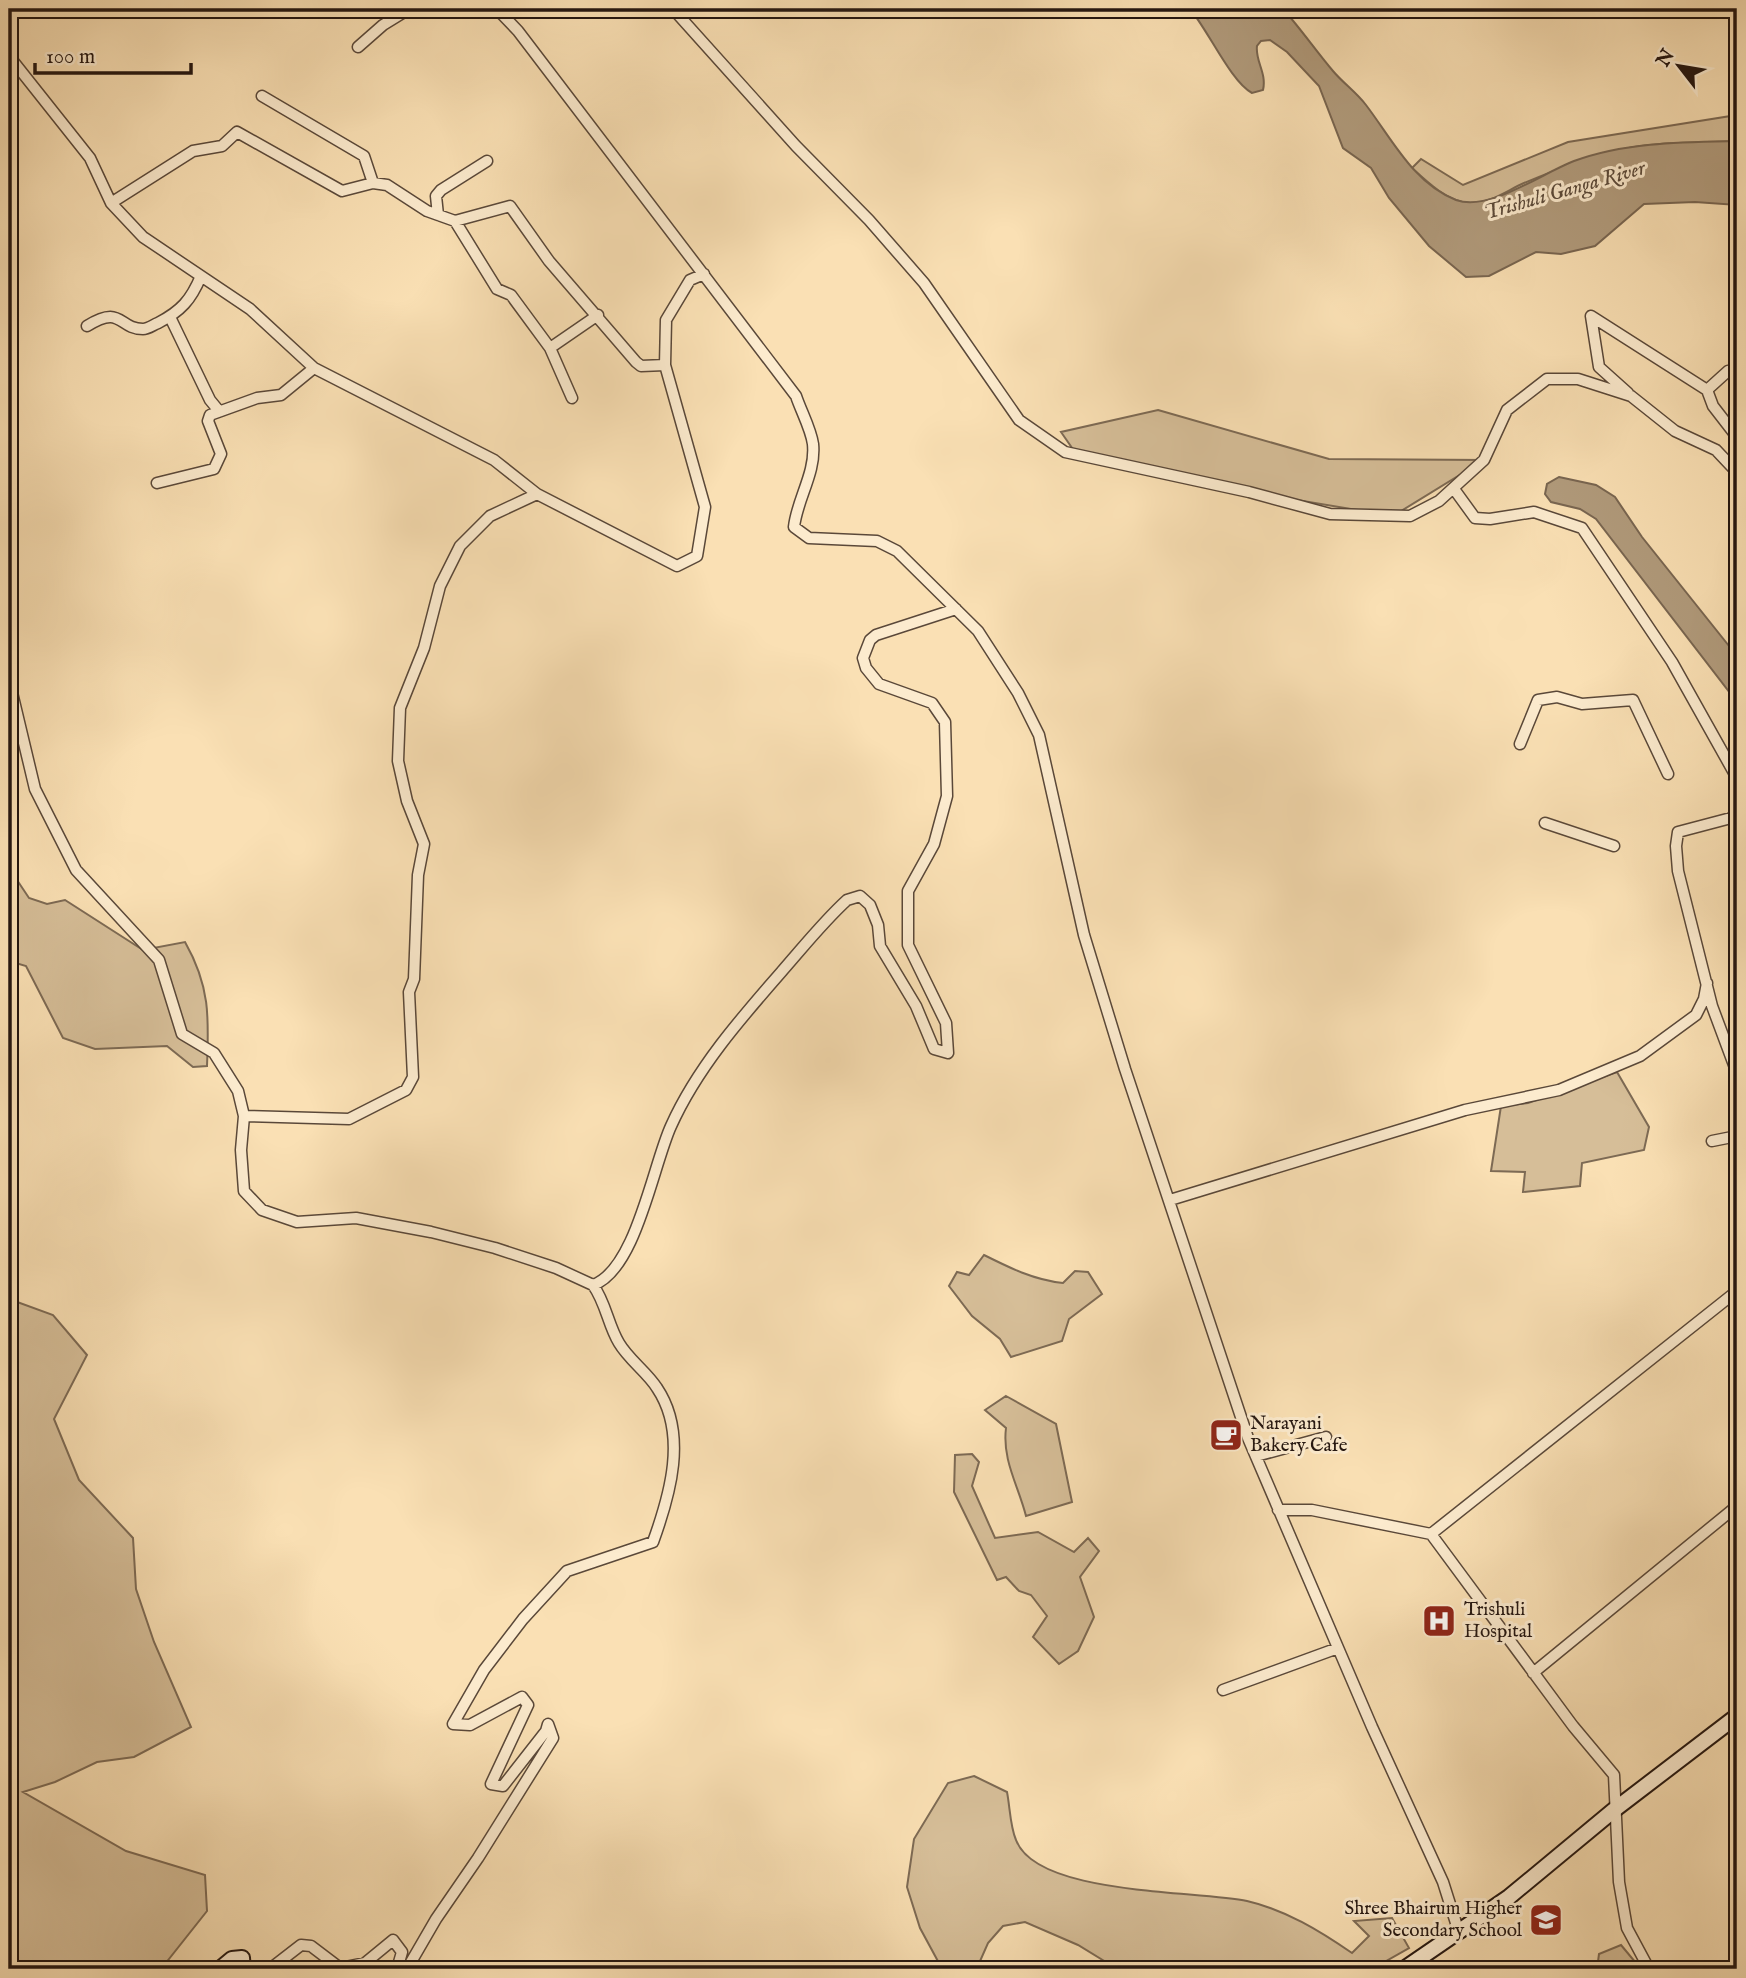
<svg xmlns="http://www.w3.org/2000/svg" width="1746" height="1978" font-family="'IM FELL English',serif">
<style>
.green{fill:#d6be98;stroke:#7d6a54;stroke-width:2}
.water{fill:#b19b7c;stroke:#796651;stroke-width:2}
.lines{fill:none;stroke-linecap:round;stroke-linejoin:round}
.street-casing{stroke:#5a4839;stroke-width:13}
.secondary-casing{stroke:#241610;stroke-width:18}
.street{stroke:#fcebce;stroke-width:10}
.secondary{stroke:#fcebce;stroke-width:14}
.labels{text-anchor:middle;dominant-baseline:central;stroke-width:6;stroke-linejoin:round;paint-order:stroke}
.poi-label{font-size:19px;fill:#241610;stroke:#fcebce;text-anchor:start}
.water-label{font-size:21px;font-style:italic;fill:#5c4b3b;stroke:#fcebce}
</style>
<rect width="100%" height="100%" fill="#fae0b4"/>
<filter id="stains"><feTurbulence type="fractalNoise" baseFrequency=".00286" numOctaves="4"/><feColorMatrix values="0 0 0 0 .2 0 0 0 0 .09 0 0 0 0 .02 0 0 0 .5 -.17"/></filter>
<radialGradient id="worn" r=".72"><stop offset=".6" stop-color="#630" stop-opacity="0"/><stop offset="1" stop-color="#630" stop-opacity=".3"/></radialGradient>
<path class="green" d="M1737,115V141C1695,143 1651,141 1610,152C1581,160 1551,172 1524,183C1506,191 1491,203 1470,203C1448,202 1427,182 1412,168L1421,159L1463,185L1568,142Z
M1158,410L1329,459L1484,460L1393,516L1249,492L1077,455L1061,432Z
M9,799L12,811L9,868L29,898L47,904L65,900L143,950L185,942C210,986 209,1017 207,1066L193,1067L167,1046L95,1049L63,1038L26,966L9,961Z
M1617,1072L1649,1127L1644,1150L1582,1163L1580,1186L1523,1192L1525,1172L1491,1171L1501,1106L1528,1103Z
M984,1255C1010,1268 1034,1280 1063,1283L1075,1271L1088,1272L1102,1294L1069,1319L1062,1341L1011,1357L1000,1339L972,1316L949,1286L957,1272L969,1275Z
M9,1299L53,1315L87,1355L54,1419L79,1480L133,1538L136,1589L154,1642L191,1727L134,1757L97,1762L55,1782L23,1792L126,1851L205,1875L207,1911L161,1969H9Z
M1006,1396L1056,1424L1072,1502L1026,1516C1018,1485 1002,1460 1006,1428L985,1410Z
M972,1454L979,1462L972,1486L995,1538L1038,1532L1074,1552L1088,1538L1099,1551L1080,1577L1094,1617L1078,1651L1059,1664L1033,1637L1047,1616L1031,1595L1019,1591L1006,1577L997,1580L954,1492L955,1455Z
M974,1776L1007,1792C1010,1807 1010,1826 1016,1840C1037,1896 1197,1890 1247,1901C1286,1910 1320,1931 1352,1953L1369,1936L1354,1921L1392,1918L1409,1948L1372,1969H1096L1114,1967L1078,1945L1025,1922L1003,1926L988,1943L977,1968L947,1969L940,1965L920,1928L907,1887L914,1839L948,1783Z
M1621,1945L1641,1969H1597L1599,1954Z"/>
<path class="water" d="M1190,9H1283C1301,29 1316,51 1333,71C1343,83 1356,92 1366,105C1392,139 1414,184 1456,200C1490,212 1542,173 1574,161C1625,142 1684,142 1737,141V205L1695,202L1644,204L1595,246L1561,254L1536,252L1489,276L1466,277L1429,246L1389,198L1371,168L1343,148L1319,86L1287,52L1270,40L1261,41L1257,46C1255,61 1267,73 1263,90L1252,93C1231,82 1208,30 1190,9Z
M1559,477L1596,485L1615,497L1642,537L1737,656V702L1596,519L1580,509L1551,502L1545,494L1547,484Z"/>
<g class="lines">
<defs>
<path id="street" d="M497,9L518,31L796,396C801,411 811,429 813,444C816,473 797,499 794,527L809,538L877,541L897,551L978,631L1018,693L1039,735L1084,935L1125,1069L1248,1438L1372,1727L1443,1882L1456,1923L1455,1933
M673,9L796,146L869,220L924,283L1019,420L1065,452L1249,492L1330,514L1410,516L1439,501L1484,460L1507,410L1547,379H1578L1631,396L1675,431L1716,450L1733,468L1737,467
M358,47L383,25L409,9
M9,56L90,158L111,203L143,237L250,309L314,368L494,460L537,494L677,566L697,556L705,507L665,365L666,320L690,280L704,274
M262,96L364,156L373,183
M111,203L193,151L222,146L237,132L342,191L373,183L387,185L427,211L455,221L510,206L549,261L636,362L641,366L665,365
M438,215L436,196L441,190L487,161
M455,221L497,289L511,295L550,348L598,315
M170,317L210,400L219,411
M87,326C122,304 118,329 143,329C148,329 153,325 158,323C181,311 191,300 201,276
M550,348L572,398
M1737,369L1728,371L1707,390L1713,406L1737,437
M1628,393L1599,367L1591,316L1707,390
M157,483L214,469L221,454L208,421L210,415L257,398L281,395L314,368
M1454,489L1475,518L1490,519L1534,512L1582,528L1672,662L1737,778
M9,680L35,789L76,870L159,960L182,1034L214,1053L238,1091L244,1116L241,1150L244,1191L262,1210L297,1222L356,1218L431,1232L495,1248L556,1268L593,1285C636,1270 653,1165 671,1126C697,1068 741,1018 783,970C804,946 824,921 847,900L860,896L870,905L878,925L880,946L916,1006L934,1049L948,1053L946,1023L908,945V891L934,844L947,796L945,722L932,703L879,684L866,668L863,658L870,640L876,635L956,609
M1520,744L1538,700L1557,697L1582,704L1633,700L1668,774
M1737,813L1731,818L1678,832L1676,846L1678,871L1712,1006L1737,1073
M1545,823L1614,846
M244,1116L349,1119L406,1090L413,1077L409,992L414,979L418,875L424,844L407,801L398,761L400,708L424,648L440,586L460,546L490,516L537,494
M1712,1141L1737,1136
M1170,1200L1465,1110L1559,1090L1640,1056L1696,1015L1704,999L1707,983
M1256,1456L1326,1437
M1278,1510H1312L1431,1534L1573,1726L1614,1775L1619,1882L1627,1928L1649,1969
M1431,1534L1737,1291
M1533,1673L1737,1506
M1223,1690L1338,1648
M270,1969L301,1945L311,1946L340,1968L365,1963L393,1940L402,1952L397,1969
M407,1969L436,1919L478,1858L553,1738L548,1724L546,1731L503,1786L491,1784L528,1705L522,1697L470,1725L453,1724L484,1670L523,1619L567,1571L653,1542C670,1495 688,1434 657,1388C647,1372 629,1360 619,1343C608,1325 606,1303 593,1285"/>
<path id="secondary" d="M220,1969L232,1959L242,1958L243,1969
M1404,1969L1509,1897L1614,1810L1737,1716"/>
</defs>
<use href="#street" class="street-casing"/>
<use href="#secondary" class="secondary-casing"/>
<use href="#street" class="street"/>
<use href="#secondary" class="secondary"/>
</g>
<defs>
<symbol id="cafe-square" viewBox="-11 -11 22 22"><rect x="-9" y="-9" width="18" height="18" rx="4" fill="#8f2418" stroke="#fcebce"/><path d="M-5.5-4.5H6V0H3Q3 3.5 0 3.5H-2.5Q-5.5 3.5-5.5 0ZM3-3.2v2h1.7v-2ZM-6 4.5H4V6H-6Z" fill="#fff"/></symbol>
<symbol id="hospital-square" viewBox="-11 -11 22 22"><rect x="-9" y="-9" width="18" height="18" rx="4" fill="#8f2418" stroke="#fcebce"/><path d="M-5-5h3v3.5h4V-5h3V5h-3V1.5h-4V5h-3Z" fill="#fff"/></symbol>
<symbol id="school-square" viewBox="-11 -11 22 22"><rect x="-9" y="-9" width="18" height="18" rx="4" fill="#8f2418" stroke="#fcebce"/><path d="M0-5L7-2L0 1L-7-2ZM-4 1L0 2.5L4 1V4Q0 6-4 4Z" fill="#fff"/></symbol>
</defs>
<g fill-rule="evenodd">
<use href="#cafe-square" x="1207" y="1416" width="38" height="38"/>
<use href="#hospital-square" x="1420" y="1602" width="38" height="38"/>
<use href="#school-square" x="1527" y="1901" width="38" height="38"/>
</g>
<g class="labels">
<g class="poi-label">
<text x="1250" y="1424">Narayani<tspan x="1250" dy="22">Bakery Cafe</tspan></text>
<text x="1464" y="1610">Trishuli<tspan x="1464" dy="22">Hospital</tspan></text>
<text x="1522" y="1909" text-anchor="end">Shree Bhairum Higher<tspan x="1522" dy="22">Secondary School</tspan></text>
</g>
<g class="water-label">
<text transform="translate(1565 191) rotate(-16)">Trishuli Ganga River</text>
</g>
</g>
<rect width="1746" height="1978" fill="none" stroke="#fae0b4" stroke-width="35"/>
<rect x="10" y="10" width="1725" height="1957" fill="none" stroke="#241610" stroke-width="3.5"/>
<rect x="18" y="18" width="1711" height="1943" fill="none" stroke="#241610" stroke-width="2"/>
<g transform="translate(1679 66) rotate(301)" stroke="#fcebce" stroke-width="5" paint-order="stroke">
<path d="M0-5L12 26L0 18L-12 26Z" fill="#241610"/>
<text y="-10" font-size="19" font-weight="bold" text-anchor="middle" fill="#241610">N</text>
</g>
<path d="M35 63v10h156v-10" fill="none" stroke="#241610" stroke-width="3.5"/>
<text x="46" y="63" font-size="21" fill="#241610" stroke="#fcebce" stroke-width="5" paint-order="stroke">100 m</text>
<rect width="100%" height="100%" filter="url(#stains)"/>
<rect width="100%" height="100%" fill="url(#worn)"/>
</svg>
